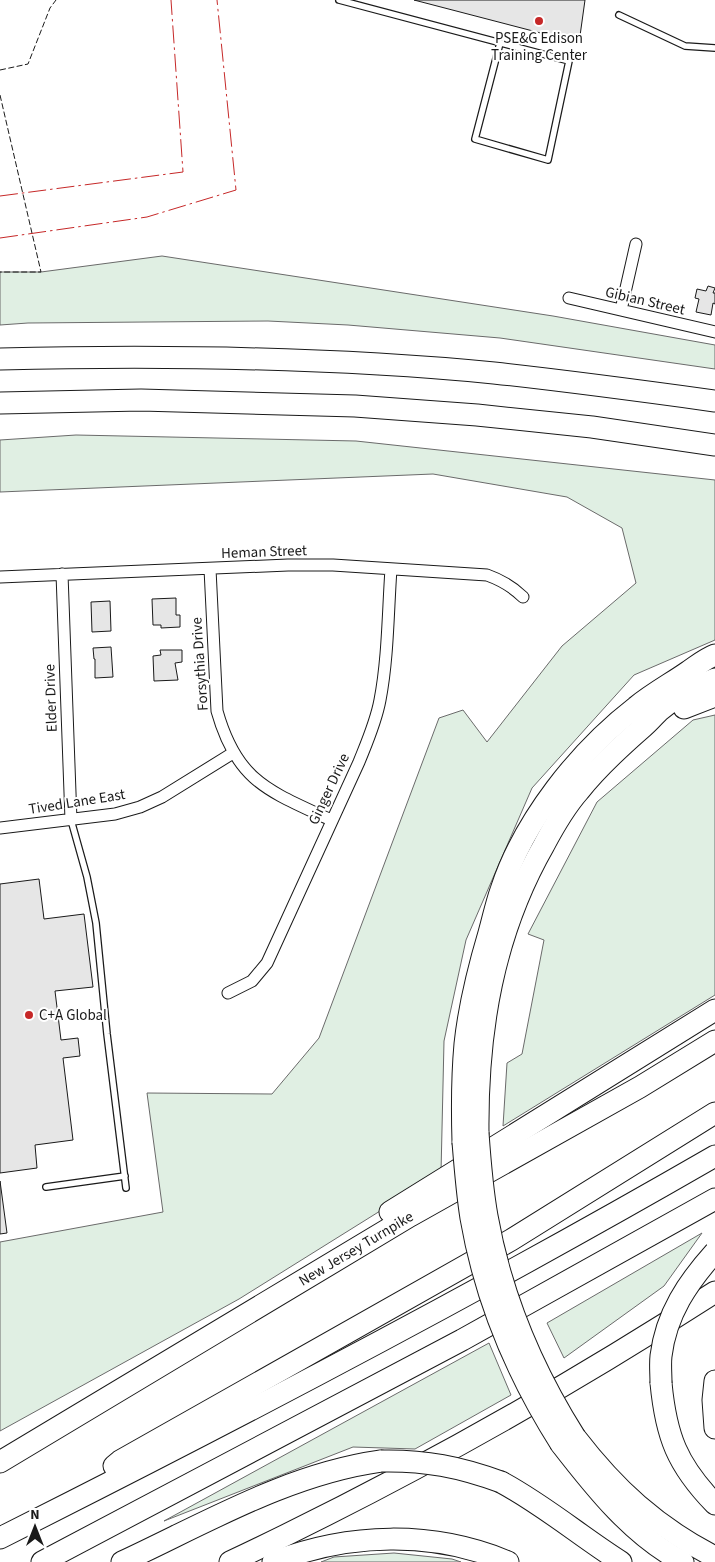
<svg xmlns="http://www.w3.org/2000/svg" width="715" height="1562" font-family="'Source Sans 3',sans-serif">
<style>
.green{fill:#e0efe3;stroke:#6a6a6a}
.building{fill:#e6e6e6;stroke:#1a1a1a}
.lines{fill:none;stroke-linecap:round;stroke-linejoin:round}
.lane-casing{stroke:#1a1a1a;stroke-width:8}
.street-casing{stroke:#1a1a1a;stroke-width:13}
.highway-casing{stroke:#1a1a1a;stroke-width:23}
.lane{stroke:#fff;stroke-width:5.5}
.street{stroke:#fff;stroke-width:11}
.highway{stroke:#fff;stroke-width:21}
.highway-bridge-casing{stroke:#1a1a1a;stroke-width:23;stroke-linecap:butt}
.highway-bridge{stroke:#fff;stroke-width:21}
.fence{stroke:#1a1a1a;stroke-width:1;stroke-dasharray:6 2.5;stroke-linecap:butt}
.power{stroke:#c62828;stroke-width:1;stroke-dasharray:18 4 2.5 4;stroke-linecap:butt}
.poi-dot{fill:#c62828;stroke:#fff;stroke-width:2}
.labels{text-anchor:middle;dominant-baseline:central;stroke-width:4;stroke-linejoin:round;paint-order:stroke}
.poi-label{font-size:15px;fill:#1a1a1a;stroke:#fff}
.street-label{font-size:15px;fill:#1a1a1a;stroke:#fff}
</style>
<rect width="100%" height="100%" fill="#fff"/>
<path class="green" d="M162,256L553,316L715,345V369L500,338L348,325L268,321L28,323L0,325V272H41Z
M76,435L356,441L715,480V640L634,675L532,788L466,940L444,1041L441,1173L239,1299L0,1431V1242L163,1212L147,1093L272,1094L319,1038L439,718L463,710L487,742L562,646L636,583L622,528L567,497L433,474L0,492V440Z
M715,715V995L503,1126L507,1063L522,1054L544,940L528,934L597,802L693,720Z
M702,1233L664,1286L564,1358L547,1323Z
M489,1343L511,1395L415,1449L353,1447L164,1521Z
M394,1553L452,1559L461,1562H321L334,1557Z"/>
<path class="building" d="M414,0H585L579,43Z
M708,286L715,288L713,293H715V304L713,303L711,315L696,312L699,299L695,298L697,289L706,291Z
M176,598V615H180V627L161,628V625H153L152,599Z
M110,601L111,631L92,632L91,602Z
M111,647L113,677L95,678V659H94L93,648Z
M160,650H182V662L175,663L178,680L154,681L153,656L161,655Z
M39,879L44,919L84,914L93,987L55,991L61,1040L78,1038L80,1056L63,1058L73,1140L35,1145L37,1168L0,1173V884Z
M0,1181L7,1233L0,1234Z"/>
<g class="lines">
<defs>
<path id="lane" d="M339,0L569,61L548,160L475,139L500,43
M619,15L685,46L715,48
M71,820L87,877L96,923L107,1034L126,1188
M46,1187L125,1176"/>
<path id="street" d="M569,298L715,332
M621,310L636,244
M210,569L217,711C237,782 269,791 331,820
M62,574L71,820
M0,577L288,565H333L487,575C501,580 512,586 523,597
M0,828L115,814L140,807L162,797L233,753
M228,993L252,981L267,963L359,762C367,742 376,722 380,700C388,659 388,611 391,569"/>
<g id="highway">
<path d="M0,359C165,355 330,357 494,373C568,381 642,391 715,401"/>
<path d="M0,403L141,400L355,406L477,415L592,427L715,445"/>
<path d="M684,708L715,696"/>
<path d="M478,1133C477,1031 493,934 544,845C554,826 565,807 579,791C598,767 620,747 643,727C649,722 654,716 659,711C674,698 697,686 715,679"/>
<path d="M463,1142C462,1109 462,1077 465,1044C469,1006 478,970 489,933C493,919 496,904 501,890C524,820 579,751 636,707C653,693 672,683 689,671C698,665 705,659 715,655"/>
<path d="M390,1212L715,1010"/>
<path d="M715,1381L713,1400L715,1428"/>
<path d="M661,1383C666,1436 677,1465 715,1504"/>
<path d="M575,1437C615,1489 656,1527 715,1557"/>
<path d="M561,1444C595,1488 633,1536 683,1562"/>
<path id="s1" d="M0,1462L410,1216L640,1087L715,1041"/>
<path d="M114,1466L120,1461L511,1240L715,1113"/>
<path d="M501,1482C544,1505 580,1536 621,1562"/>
<path d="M0,1538C241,1417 481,1291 715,1156"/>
<path d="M42,1562L462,1340L715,1199"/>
<path d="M122,1562C206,1523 288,1474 381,1461"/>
<path d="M230,1562C397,1483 560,1392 715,1292"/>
<path d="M273,1562C349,1533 432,1530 508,1562"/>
</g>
</defs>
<use href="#lane" class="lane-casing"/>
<use href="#street" class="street-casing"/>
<use href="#highway" class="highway-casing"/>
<use href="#lane" class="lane"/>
<use href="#street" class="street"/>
<use href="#highway" class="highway"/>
<defs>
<path id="highway-bridge" d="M478,1133C480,1161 482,1188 487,1216C501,1295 532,1369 575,1437
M463,1142C465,1167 467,1193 471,1218C485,1299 517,1375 561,1444
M661,1383C661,1374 660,1364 661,1356C666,1314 688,1282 715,1252
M381,1461C425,1460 460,1467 501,1482"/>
</defs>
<use href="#highway-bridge" class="highway-bridge-casing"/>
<use href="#highway-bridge" class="highway-bridge"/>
<path class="fence" d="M0,70L28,64L50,8L56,0
M0,95L41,272H0"/>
<path class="power" d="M0,196L183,172L171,0
M0,238L147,217L236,190L217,0"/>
</g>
<g class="poi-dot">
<circle cx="539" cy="21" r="5"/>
<circle cx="29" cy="1015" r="5"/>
</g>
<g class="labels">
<g class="poi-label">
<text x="539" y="38">PSE&amp;G Edison<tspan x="539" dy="17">Training Center</tspan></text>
<text x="39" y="1015" text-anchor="start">C+A Global</text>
</g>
<g class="street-label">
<text transform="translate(645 301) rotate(13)">Gibian Street</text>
<text transform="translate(264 552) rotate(-2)">Heman Street</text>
<text transform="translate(200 664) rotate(-94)">Forsythia Drive</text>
<text transform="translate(51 698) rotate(-92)">Elder Drive</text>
<text transform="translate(329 789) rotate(-65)">Ginger Drive</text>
<text transform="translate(77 802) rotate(-9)">Tived Lane East</text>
<text stroke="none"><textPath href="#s1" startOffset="415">New Jersey Turnpike</textPath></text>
</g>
</g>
<g transform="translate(35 1527)" stroke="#ffffff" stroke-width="4" paint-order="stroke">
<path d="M0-4L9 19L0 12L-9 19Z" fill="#1a1a1a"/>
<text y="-8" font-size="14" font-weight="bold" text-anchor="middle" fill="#1a1a1a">N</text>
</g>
</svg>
